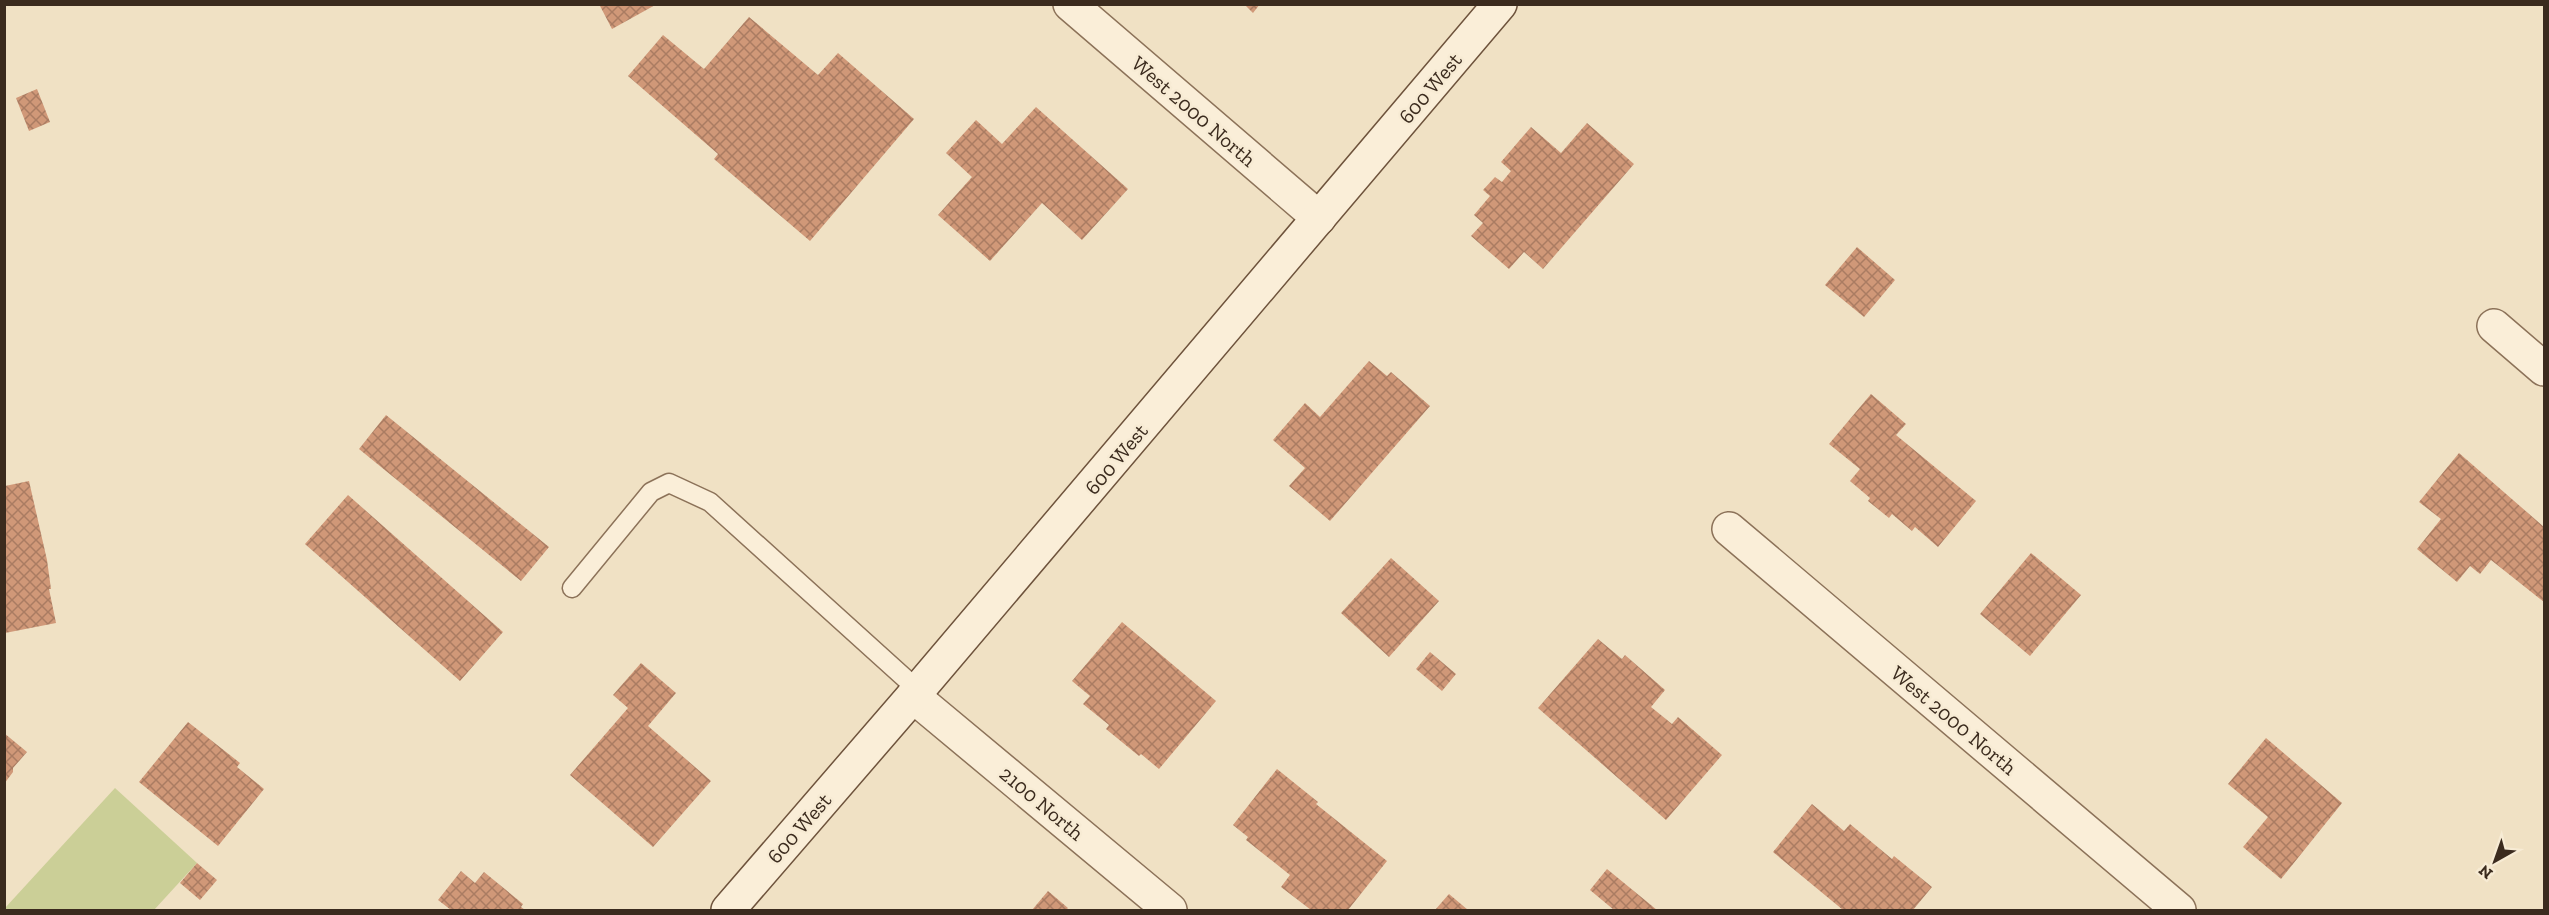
<svg xmlns="http://www.w3.org/2000/svg" width="2549" height="915" font-family="'Zilla Slab',serif">
<style>
.pitch{fill:#cbcf97}
.building{fill:url(#building-cross-hatch)}
.lines{fill:none;stroke-linecap:round;stroke-linejoin:round}
.lane-casing{stroke:#8c7259;stroke-width:21}
.street-casing{stroke:#8c7259;stroke-width:36}
.secondary-casing{stroke:#6e533c;stroke-width:36}
.lane{stroke:#faeed8;stroke-width:18}
.street{stroke:#faeed8;stroke-width:33}
.secondary{stroke:#faeed8;stroke-width:33}
.labels{text-anchor:middle;dominant-baseline:central;stroke-width:5;stroke-linejoin:round;paint-order:stroke}
.street-label{font-size:21px;fill:#3b2b1e;stroke:#f7ebd4}
</style>
<defs>
<pattern id="building-cross-hatch" width="8" height="8" patternUnits="userSpaceOnUse" patternTransform="scale(1.5)"><rect width="8" height="8" fill="#d09878"/><path d="M0 0l8 8M0 8l8-8" fill="none" stroke="#aa7c62"/></pattern>
</defs>
<rect width="100%" height="100%" fill="#f0e1c4"/>
<path class="pitch" d="M115,788L197,863L154,910H5V908Z"/>
<path class="building" d="M599,4H657L612,29Z
M1244,4H1260L1253,13Z
M749,17L818,75L838,53L914,119L810,241L714,159L718,154L628,76L663,35L704,69Z
M37,89L50,122L29,131L16,98Z
M1036,107L1128,189L1082,240L1042,203L990,261L938,215L972,177L946,153L976,120L1002,144Z
M1587,123L1634,164L1543,269L1524,252L1509,269L1471,236L1483,223L1474,215L1490,196L1483,190L1495,177L1502,182L1511,171L1501,162L1531,127L1561,153Z
M1857,247L1895,280L1864,317L1825,285Z
M1369,361L1387,376L1391,372L1430,406L1330,521L1289,486L1305,468L1273,440L1305,403L1320,417Z
M1871,394L1906,424L1896,435L1976,501L1938,547L1915,527L1912,531L1892,514L1889,518L1868,501L1870,498L1850,481L1860,469L1829,444Z
M386,415L549,547L521,581L359,449Z
M2459,453L2544,527V602L2491,560L2480,574L2470,566L2457,582L2417,549L2441,519L2419,502Z
M29,481L47,560L51,589H49L56,623L5,633V486Z
M348,495L503,632L460,681L305,544Z
M2031,553L2081,595L2030,656L1980,614Z
M1391,558L1439,601L1389,657L1341,613Z
M1122,622L1216,701L1159,769L1141,754L1139,756L1106,729L1109,725L1083,704L1090,696L1072,681Z
M1598,639L1622,659L1625,655L1665,690L1651,707L1672,724L1678,717L1722,755L1666,820L1538,708Z
M1430,652L1456,674L1442,691L1416,669Z
M641,663L676,693L648,726L711,781L653,847L570,775L628,708L613,695Z
M188,722L240,763L237,767L264,789L218,846L139,782Z
M4,733L27,752L13,768V772L4,784Z
M2266,738L2342,803L2281,879L2243,847L2268,817L2228,784Z
M1277,769L1318,802L1316,804L1387,861L1348,910H1311L1281,887L1290,875L1246,840L1248,837L1233,825Z
M1812,804L1844,831L1850,824L1892,859L1894,856L1932,887L1913,910H1843L1773,852Z
M197,863L217,880L200,900L180,883Z
M1607,869L1657,910H1614L1590,890Z
M461,871L475,883L484,872L523,904L521,907L525,910H451L438,900Z
M1048,891L1068,908L1066,910H1032Z
M1449,894L1468,910H1435Z"/>
<g class="lines">
<defs>
<path id="lane" d="M572,588L651,492L669,483L710,502L918,690"/>
<path id="street" d="M1070,4L1319,218
M2494,326L2544,369
M1729,529L2179,910
M913,696L1170,910"/>
<path id="secondary" d="M728,910L913,696L1500,4"/>
</defs>
<use href="#lane" class="lane-casing"/>
<use href="#street" class="street-casing"/>
<use href="#secondary" class="secondary-casing"/>
<use href="#lane" class="lane"/>
<use href="#street" class="street"/>
<use href="#secondary" class="secondary"/>
</g>
<g class="labels">
<g class="street-label">
<text transform="translate(1430 88) rotate(-50)">600 West</text>
<text transform="translate(1194 111) rotate(41)">West 2000 North</text>
<text transform="translate(1116 459) rotate(-50)">600 West</text>
<text transform="translate(1954 720) rotate(40)">West 2000 North</text>
<text transform="translate(1042 803) rotate(40)">2100 North</text>
<text transform="translate(799 828) rotate(-49)">600 West</text>
</g>
</g>
<rect width="2549" height="915" fill="none" stroke="#3b2b1e" stroke-width="12"/>
<g transform="translate(2495 861) rotate(220)" stroke="#f7ebd4" stroke-width="4.5" paint-order="stroke">
<path d="M0-4.5L10 22L0 15L-10 22Z" fill="#3b2b1e"/>
<text y="-9" font-size="16" font-weight="bold" text-anchor="middle" fill="#3b2b1e">N</text>
</g>
</svg>
